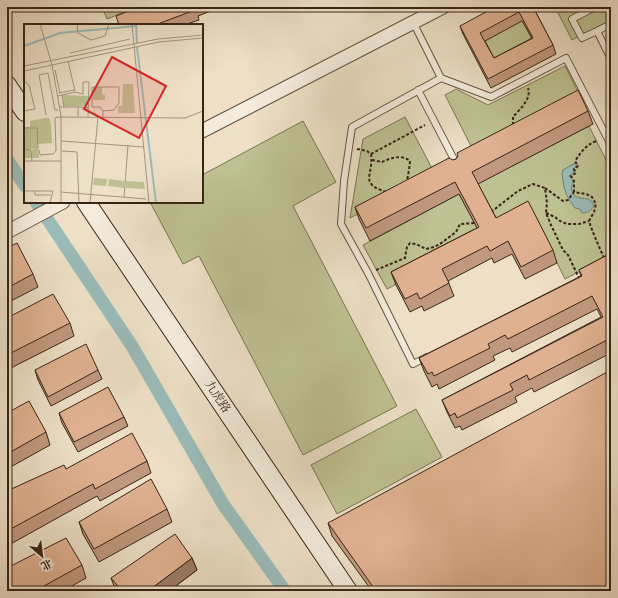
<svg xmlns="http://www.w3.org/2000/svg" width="618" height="598" font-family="Vollkorn,'Noto Serif SC',serif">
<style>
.green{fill:#bec192;stroke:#7c7354}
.water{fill:#9abcb9;stroke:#738078}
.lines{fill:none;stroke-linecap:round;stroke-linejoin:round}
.canal{stroke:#9abcb9;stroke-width:13}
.lane-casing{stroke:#665442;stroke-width:8}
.street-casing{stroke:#665442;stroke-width:15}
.secondary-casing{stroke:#392516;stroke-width:20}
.path{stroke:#392516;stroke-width:2;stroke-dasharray:3 2;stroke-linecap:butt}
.lane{stroke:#f3ebdb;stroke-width:6}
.street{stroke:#f3ebdb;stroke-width:13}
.secondary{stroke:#f3ebdb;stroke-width:18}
.wall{fill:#c0987d;stroke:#392516;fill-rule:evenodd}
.shaded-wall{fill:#9c7c66;stroke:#392516}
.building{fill:#dfb191;stroke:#392516;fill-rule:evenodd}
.labels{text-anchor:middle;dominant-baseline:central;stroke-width:3.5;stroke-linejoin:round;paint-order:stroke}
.street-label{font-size:12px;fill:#392516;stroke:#f3ebdb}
.inset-river{fill:none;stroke:#9abcb9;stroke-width:2}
.inset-road{fill:none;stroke:#a59580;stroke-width:1}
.view{fill:#d62828;fill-opacity:0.15;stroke:#d62828;stroke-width:2}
.inset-edge{fill:none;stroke:#392516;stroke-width:2}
</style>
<rect width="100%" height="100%" fill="#ede0c7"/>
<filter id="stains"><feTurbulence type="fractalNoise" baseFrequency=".005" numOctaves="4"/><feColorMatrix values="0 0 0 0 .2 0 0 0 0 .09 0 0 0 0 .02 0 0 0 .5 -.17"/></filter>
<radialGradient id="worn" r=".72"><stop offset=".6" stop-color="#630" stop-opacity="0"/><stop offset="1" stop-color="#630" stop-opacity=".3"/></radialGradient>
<path class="green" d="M102,7H137L107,19Z
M555,7H611V20L572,40Z
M522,20L536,47L497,68L483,41Z
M565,66L580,96L474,152L445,95L456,89L488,105Z
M405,117L435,174L350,218L363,139Z
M303,121L336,182L293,206L397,406L303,455L199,256L183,264L150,202H202V175Z
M589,126L611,170V255L565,279L533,214L501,231L477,184Z
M459,194L484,239L387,289L363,245Z
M416,409L442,457L337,514L311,465Z"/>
<path class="water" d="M575,163L577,166L573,169L574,172L569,176L573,181C570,190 572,197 581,198C583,199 586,198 588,199C589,199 592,202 593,203L594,206C591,210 588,213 582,213L580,209L575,208L567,196L564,187L562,174L563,170Z"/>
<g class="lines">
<path class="canal" d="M7,159L25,186
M36,202L132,346L223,504L285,591"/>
<defs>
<path id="lane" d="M595,7L572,19L582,38L597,31L611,59
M413,22L441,78L491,97L566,58L611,145
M597,31L611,24
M418,90L458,167
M427,357L413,364L368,273L341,224L344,181L352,127L441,78"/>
<path id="street" d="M202,131L443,7
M7,232L63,202"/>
<path id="secondary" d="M7,85L25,112
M86,202L348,591"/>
</defs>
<use href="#lane" class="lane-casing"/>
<use href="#street" class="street-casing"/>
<use href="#secondary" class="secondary-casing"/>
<path class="path" d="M513,125V117C519,110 532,99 528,88
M596,141C585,146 582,151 575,161L578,166L574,169L576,173L571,176L574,181V192L586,194L592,197L596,204L594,212L589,221C593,234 599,246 604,258
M357,149L367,151L371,154C374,175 358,184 387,192
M371,154L425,125
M372,160L382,162C391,158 401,154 410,161L409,170L407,181
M545,188L563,201L568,200L574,192
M491,212L518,191L533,184L545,188L547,203L546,213L551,225L563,250L568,255L579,278
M546,213L555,217L560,221L567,224H579L589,221
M376,270L405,258L406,252L407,247L410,243L416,244L426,249L434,247L440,244L456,232L460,224L475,223"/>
<use href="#lane" class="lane"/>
<use href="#street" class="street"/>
<use href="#secondary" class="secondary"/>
</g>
<path class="wall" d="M139,7H221L198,16L199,20L184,25H119Z
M533,7L553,45L556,54L491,88L463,34L460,26ZM522,21L532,38L494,58L485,41Z
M588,111L593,124L478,184L496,218L553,250L557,263L525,279L512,254L494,263L492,258L448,281L454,296L424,311L422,306L410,312L396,285L391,272L477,228L459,194L370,241L359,219L355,207L453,160Z
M7,248L33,274L38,287L7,303Z
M611,253V353L534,392L532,388L515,397L517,402L462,430L460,426L455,428L447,412L442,400L601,317L597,309L512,352L510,348L493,356L495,360L439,389L437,384L432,387L424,371L419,358L581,276L579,270Z
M7,318L70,323L74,336L7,370Z
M35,370H98L102,379L51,406L38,380Z
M7,413L46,432L50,445L7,469Z
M59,413L124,417L128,426L78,452L62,423Z
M147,461L151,473L100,501L97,496L7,546V491L66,469Z
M167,509L172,522L99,562L83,534L79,522Z
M328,523L611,591H372L332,536Z
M192,558L197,570L169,591H116L111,578Z
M82,565L86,578L63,591H7Z"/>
<path class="shaded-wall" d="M192,558L197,570L169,591H148Z"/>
<path class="building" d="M139,7H194L195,10L155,25H119L116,16Z
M495,7H533L553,45L488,79L460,26ZM519,12L533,38L494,58L480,33Z
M578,90L588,111L472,172L496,218L528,201L553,250L521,267L508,241L490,251L487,246L442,269L449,283L420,299L417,293L405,299L391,272L479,227L455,182L366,228L355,207L449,158L453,160L456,159L458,156L457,153Z
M17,243L33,274L7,288V248Z
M611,253V338L529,380L527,375L510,384L513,390L457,418L455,413L450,416L442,400L603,317L592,296L508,339L505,335L488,344L490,348L434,376L432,372L428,374L419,358L582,276L579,270Z
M53,294L70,323L7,355V318Z
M86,344L98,370L48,397L35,370Z
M611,370V591H376L328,523Z
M108,387L124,417L74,442L59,413Z
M29,401L46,432L7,454V413Z
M132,433L147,461L95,489L93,484L7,531V491L64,465L66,469Z
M151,479L167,509L94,549L79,522Z
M175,534L192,558L148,591H122L111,578Z
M66,538L82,565L35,591H7V568Z"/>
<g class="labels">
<g class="street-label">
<text transform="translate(217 397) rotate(56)">九虎路</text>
</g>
</g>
<g transform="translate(24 24)">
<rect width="179" height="179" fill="#ede0c7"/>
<path d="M99,60H109L111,89H94V82H98ZM69,63H78V70L81,71V76H69ZM39,71L64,72L63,82H40ZM21,94H25L27,100L28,119L14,120L15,134H8V126L11,125H3L7,126V134H0V103H6V97ZM70,154L83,155L82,162L69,161ZM85,155L100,157V164L84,162ZM102,157L120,158L121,165L102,164Z" fill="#bec192"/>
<path class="inset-river" d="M112,0L113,19M0,22L36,9L112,2M113,23L132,179"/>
<path class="inset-road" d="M16,0L28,41L37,92V179M53,0L54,9L67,16L81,12L85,0M108,0L125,179M46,29L106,15M44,37L51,67M0,42L134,15L179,11M31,46L36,69M0,47L135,18L179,14M0,57L5,61L11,85L0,87M35,69L50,66M38,71L40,83M34,72L51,68L59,70V58H65L64,93M35,83H54M22,91L15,51L24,49L31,86H34M54,92V83L64,84M33,93L161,94L179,87M79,93V87L90,86L95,79V63H68V83H76L79,87M37,117L120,123M15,126L16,131L29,130L32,127L31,94L34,93M38,127L53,128L55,179M0,137H37M8,137L7,126L0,125V104H13L14,124M0,167H29L26,179M11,167V171H27M37,168L122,175M100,173L104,121M66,179L74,93"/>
<path class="view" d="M88,33L142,62L115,114L60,85Z"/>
<rect width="179" height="179" class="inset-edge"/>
</g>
<rect width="618" height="598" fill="none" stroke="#ede0c7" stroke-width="24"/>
<rect x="8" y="8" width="602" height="582" fill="none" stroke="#392516" stroke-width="2"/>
<rect x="12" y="12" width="594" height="574" fill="none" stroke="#392516"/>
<g transform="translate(42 556) rotate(152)" stroke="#f3ebdb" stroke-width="3" paint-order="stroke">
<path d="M0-3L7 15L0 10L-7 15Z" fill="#392516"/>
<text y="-6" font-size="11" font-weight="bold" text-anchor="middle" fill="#392516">北</text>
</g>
<rect width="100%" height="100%" filter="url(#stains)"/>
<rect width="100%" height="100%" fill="url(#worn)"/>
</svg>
